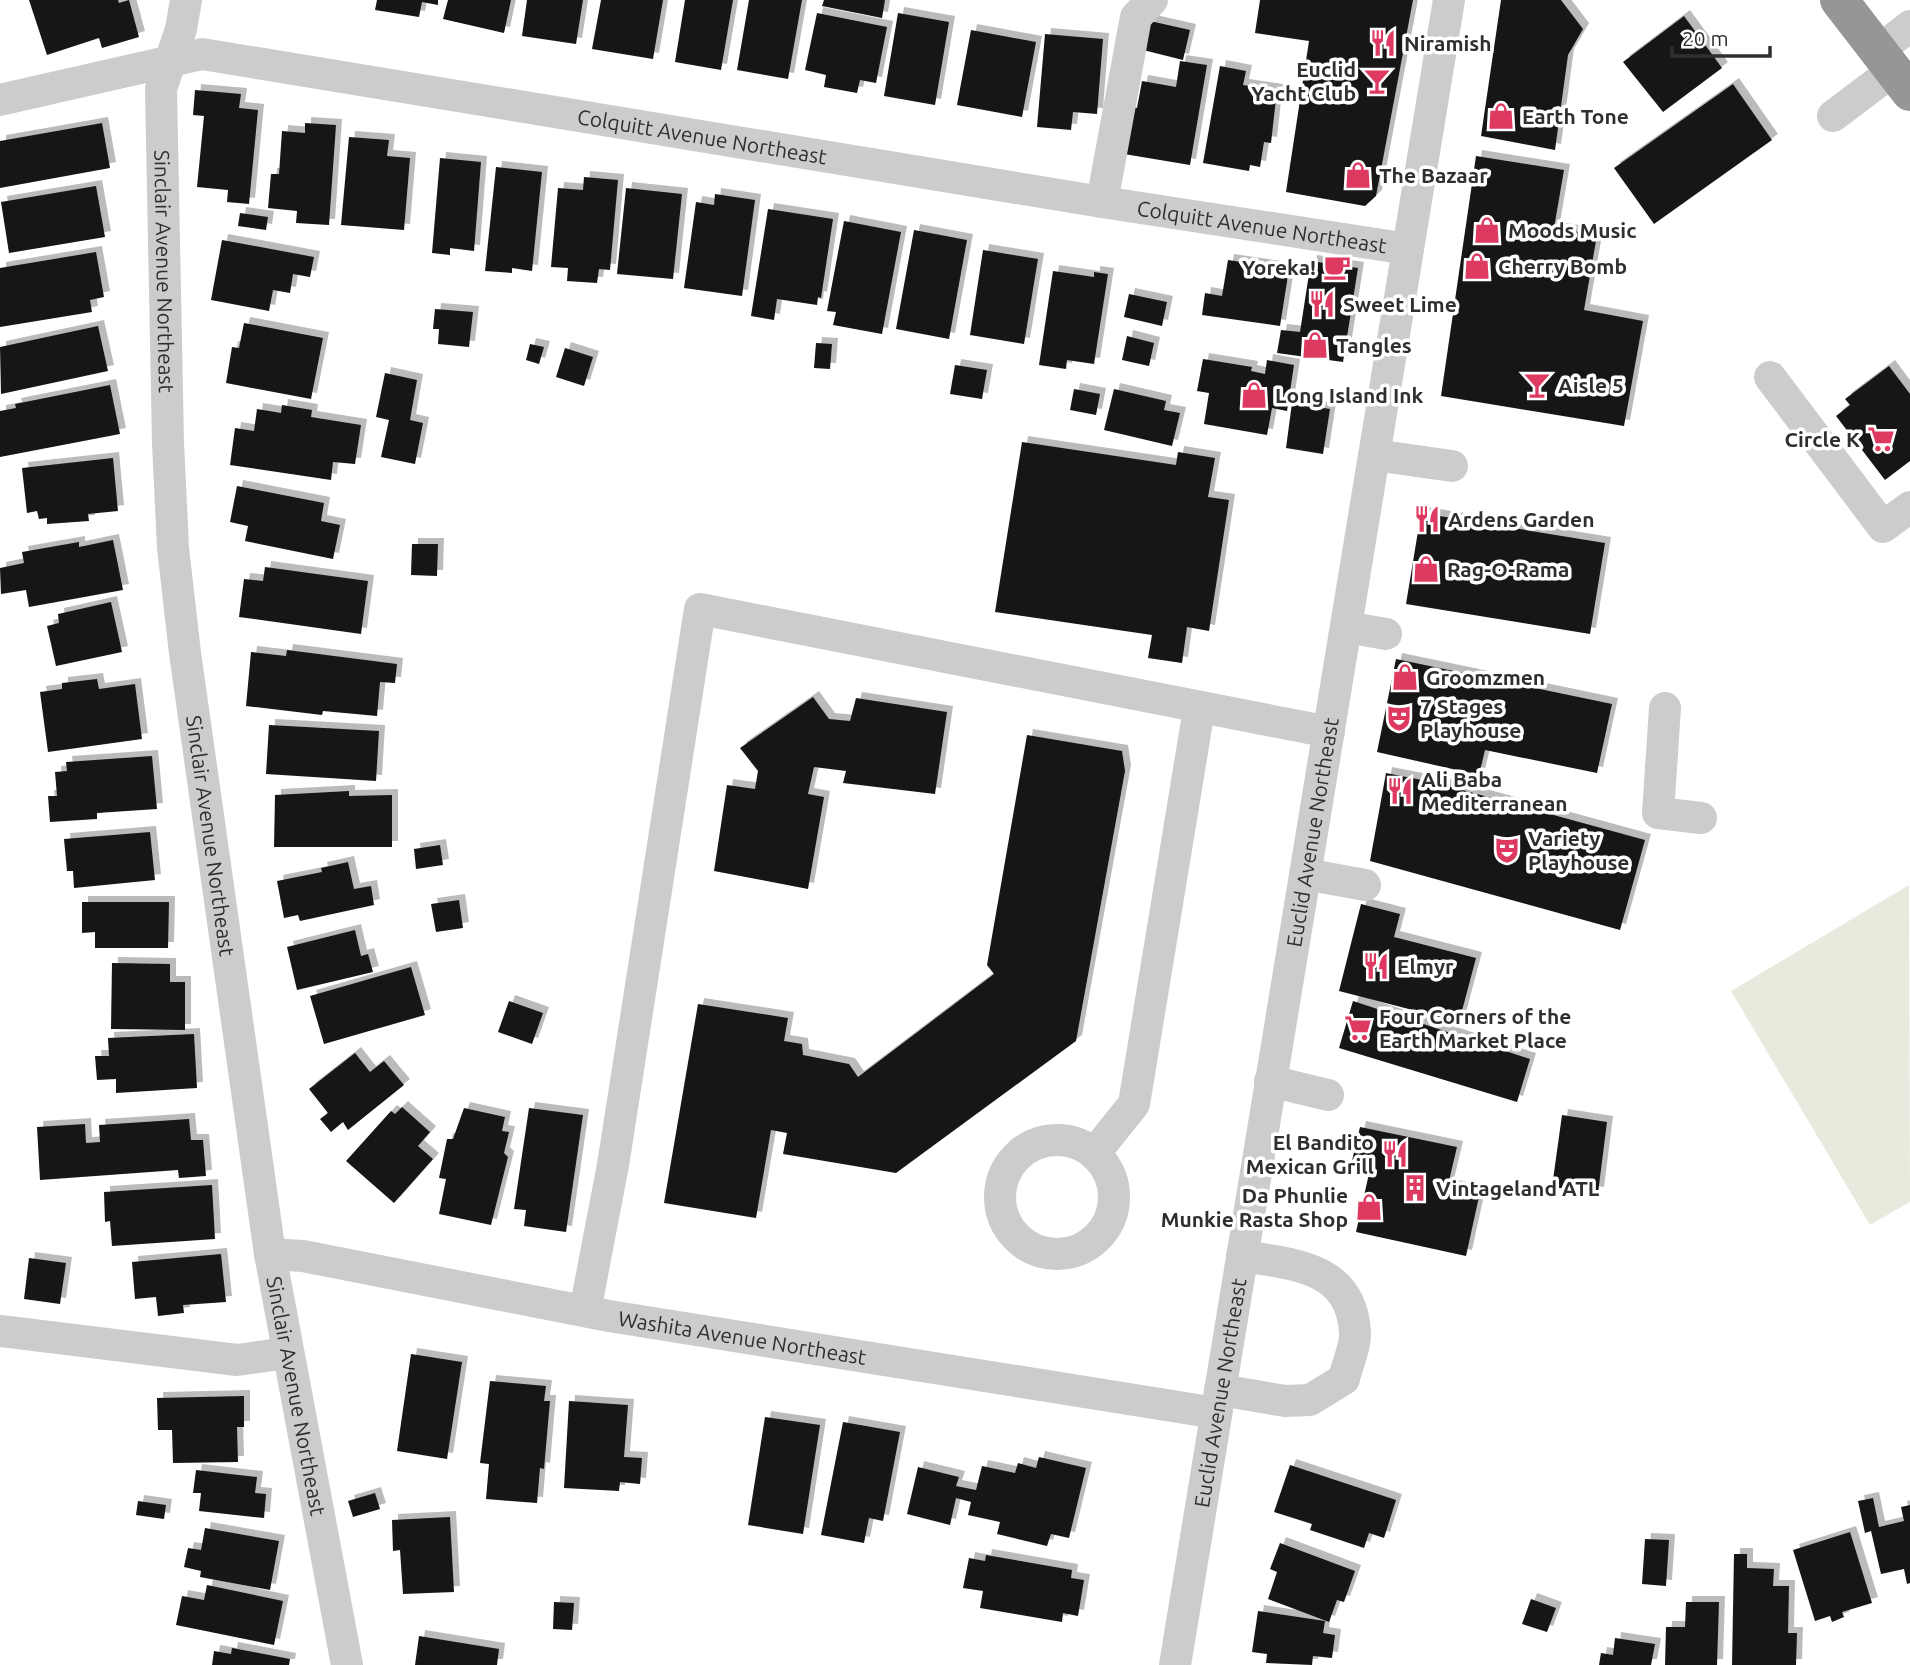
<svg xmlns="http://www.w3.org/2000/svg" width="1910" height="1665" font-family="Ubuntu,sans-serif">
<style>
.green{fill:#e7ebdd}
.building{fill:#161616;filter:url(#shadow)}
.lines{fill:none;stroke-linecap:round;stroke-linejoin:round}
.minor{stroke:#ccc;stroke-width:32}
.highway{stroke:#969696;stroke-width:38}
.labels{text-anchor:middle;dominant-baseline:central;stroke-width:7;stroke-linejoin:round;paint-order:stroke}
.poi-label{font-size:21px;font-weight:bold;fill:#2f2f2f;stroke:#fff;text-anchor:start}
.street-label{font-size:21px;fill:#2f2f2f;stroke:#fff}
</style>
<defs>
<filter id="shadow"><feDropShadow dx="6" dy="-6" stdDeviation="0" flood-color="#0004"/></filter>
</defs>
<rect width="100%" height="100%" fill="#fff"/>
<path class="green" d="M1909,885L1910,1202L1870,1225L1731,991Z"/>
<path class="building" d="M29,0H118L119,3L129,0L139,37L102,48L99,38L47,55Z
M377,0H438V5L422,2L419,17L375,10Z
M448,0H511L504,33L443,19Z
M527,0H583L576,44L522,36Z
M601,0H663L653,59L592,49Z
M685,0H733L721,70L675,62Z
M749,0H802L788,79L737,70Z
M824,0H885L882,18L822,6Z
M1260,0H1413L1376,196L1365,206L1286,192L1309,41L1255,33Z
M1501,0H1561L1583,29L1568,55L1555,150L1481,136Z
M817,13L887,27L876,83L860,80L857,93L824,87L826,75L805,70Z
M898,13L949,22L935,105L884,96Z
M1684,16L1722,68L1663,112L1623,62Z
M1150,21L1190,30L1183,60L1143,50Z
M971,30L1036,42L1022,117L957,105Z
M1045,34L1103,39L1097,114L1073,112L1071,130L1037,127Z
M1180,61L1207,65L1190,165L1124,154L1132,107L1137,108L1142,81L1176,87Z
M1220,66L1246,71L1243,85L1277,90L1271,143L1264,142L1260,167L1250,165L1249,171L1203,163Z
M1733,84L1772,140L1654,224L1614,168Z
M195,90L241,94L239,108L258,110L249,204L227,202L228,190L197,187L204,116L193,115Z
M102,123L110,168L0,188V141Z
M305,123L336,125L329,225L296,223L297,211L268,208L271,174H279L282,131L305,133Z
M349,137L389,140L387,156L410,158L404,230L341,225Z
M1476,156L1564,170L1554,228L1597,235L1584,310L1643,321L1624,426L1441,396Z
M440,158L481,162L474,251L450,248V255L432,253Z
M496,167L542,172L532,271L512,268V273L485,271Z
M584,177L618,180L610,270L599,269L597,283L567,281L568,268L551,267L558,188L583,190Z
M96,186L105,237L9,253L1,202Z
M626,188L682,194L673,279L617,274Z
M715,194L755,200L742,296L684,288L696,202L714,205Z
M768,209L833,219L821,298L818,297L817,305L777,299L774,320L751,316Z
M240,213L268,217L266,230L238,226Z
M844,221L901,232L882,334L833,325L836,312L827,311Z
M914,230L967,240L949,339L896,329Z
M222,240L314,257L310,277L293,274L290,293L273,290L269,311L211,300Z
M983,250L1038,259L1024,344L970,335Z
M96,252L104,297L90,300L92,312L0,327V268Z
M1228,260L1289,269L1280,326L1202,315L1205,293L1222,296Z
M1311,261L1358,268L1343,362L1277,353L1281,330L1300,332Z
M1053,271L1094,277V272L1108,274L1094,364L1067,360L1066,369L1039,365Z
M1129,294L1167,302L1162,326L1124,317Z
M435,309L473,312L469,347L438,344L439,329H433Z
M244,323L323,338L311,399L226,383L232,347L239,348Z
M98,326L108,371L1,394L0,347Z
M1127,336L1154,343L1149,366L1122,360Z
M816,343L832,344L830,369L814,368Z
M530,344L544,347L539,364L526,360Z
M565,348L593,357L584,386L556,377Z
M1203,359L1252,367L1251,371L1265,374L1267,360L1294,365L1287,411L1272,408L1267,435L1204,424L1209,393L1197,391Z
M955,365L987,370L982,399L950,394Z
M1889,366L1910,394V461L1885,480L1836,416L1850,405L1845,399Z
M385,373L417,380L410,420L423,423L415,464L381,457L389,420L376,417Z
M110,385L120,434L0,457V411L16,408L15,404Z
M1074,389L1100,394L1096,415L1070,410Z
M1114,389L1166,401L1164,410L1180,413L1172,446L1104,430Z
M1292,403L1330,409L1323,454L1286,448Z
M282,405L312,410L311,417L361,425L355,464L333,462L331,480L230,465L235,428L254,431L257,409L281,413Z
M1022,442L1176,465L1178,452L1215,458L1208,497L1229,500L1209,631L1187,627L1182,663L1148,658L1152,635L995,612Z
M113,458L118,511L88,514L89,521L47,524V518L39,519L37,511L27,513L22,468Z
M237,486L324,503L321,521L340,525L333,559L245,541L248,526L230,522Z
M1421,513L1605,543L1590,634L1406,604Z
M113,540L123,590L29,607L26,590L1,594L0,568L24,563L22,552L79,542V547Z
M412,544H438L437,576L411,575Z
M265,567L368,581L361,634L239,617L244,579L263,581Z
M111,602L122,652L56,666L47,626L59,623L58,614Z
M287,650L397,664L395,683L380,682L377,716L323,711L322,715L246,706L251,652L286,656Z
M1396,659L1612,704L1597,773L1485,750L1479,775L1377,752Z
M97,679L99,689L135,684L142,739L48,752L40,692L62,689V683Z
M813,697L829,719L850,721L856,698L947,712L935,794L843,783L846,771L814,767L808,794L824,797L808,889L714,871L727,785L755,789L758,771L740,748Z
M269,725L379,731L376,781L266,774Z
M1027,735L1122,751L1125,771L1076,1041L896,1173L783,1154L787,1133L771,1130L756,1218L664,1203L698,1004L788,1018L784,1041L802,1044L803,1055L849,1064L858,1077L994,974L987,965Z
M152,756L157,809L97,813V819L50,822L48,796H57L55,772L67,771L66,762Z
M1386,773L1437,783L1645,840L1620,930L1370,861Z
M349,791V796L392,795V847H274L275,795Z
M150,832L155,880L74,888L73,871H67L64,839Z
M440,845L443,865L416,869L414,849Z
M348,862L354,889L371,886L374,905L300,921L298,915L284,918L277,881L322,872L321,868Z
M459,900L463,928L436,932L431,904Z
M82,902H169L168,948H95V932L82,933Z
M1361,904L1400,914L1394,937L1476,958L1459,1022L1339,991Z
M355,930L361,956L368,954L373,972L297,990L287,947Z
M112,963L170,964V982H185V1030L111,1029Z
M411,967L425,1015L324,1044L310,996Z
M509,1001L543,1013L532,1044L498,1032Z
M1353,1001L1530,1059L1517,1102L1339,1048Z
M194,1034L197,1088L116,1093V1079L97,1080L95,1056H109L108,1038Z
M355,1053L370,1072L384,1061L404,1085L348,1130L343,1122L331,1132L320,1119L328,1113L309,1089Z
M402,1107L430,1132L418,1146L433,1159L394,1203L346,1161L391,1111L395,1114Z
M464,1108L505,1117L502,1131L509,1132L504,1153L508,1157L491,1225L439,1214L446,1179L439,1178L447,1139H453Z
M529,1108L583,1115L566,1232L524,1226L526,1210L514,1209Z
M1562,1115L1607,1122L1598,1193L1552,1187Z
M189,1119L191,1140H203L206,1176L179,1178L178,1170L40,1180L37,1127L85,1124L86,1143L100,1142L99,1125Z
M1360,1127L1457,1147L1448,1185L1480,1192L1466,1256L1356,1232L1370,1169L1351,1165Z
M212,1185L215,1239L112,1246L110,1221L105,1222L104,1192Z
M221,1254L226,1302L183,1305L184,1313L158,1316L156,1297L135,1299L132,1262Z
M29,1258L66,1263L60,1304L24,1299Z
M411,1354L462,1362L447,1459L397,1451Z
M490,1381L546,1386L544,1401H550L544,1469L540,1468L537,1503L486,1499L489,1464L480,1463Z
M244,1396V1427H237L238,1462L173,1463L172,1430H158L157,1398Z
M569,1401L628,1405L624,1457L642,1458L640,1484L620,1482L619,1491L564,1488Z
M765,1417L820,1425L803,1534L748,1525Z
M843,1422L900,1432L883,1521L869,1518L864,1543L821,1535Z
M1039,1457L1086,1468L1069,1538L1051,1534L1047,1546L997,1534L1000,1522L968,1515L971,1502L956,1498L950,1525L907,1514L918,1467L959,1477L956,1486L976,1490L982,1466L1015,1473L1018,1463L1036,1468Z
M1290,1465L1396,1500L1384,1538L1369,1533L1364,1548L1310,1530L1312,1524L1274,1512Z
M196,1470L257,1477L255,1493L266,1494L264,1518L199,1511L201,1493H193Z
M375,1493L380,1509L353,1517L348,1501Z
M1873,1498L1879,1527L1904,1521L1901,1507L1910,1505V1583L1907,1584L1904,1569L1881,1574L1871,1531L1865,1533L1858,1501Z
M138,1501L166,1505L164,1519L136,1515Z
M450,1517L454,1592L403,1594L400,1550L393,1551L392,1520Z
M205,1528L279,1541L270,1590L200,1577L201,1571L184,1567L188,1548L201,1550Z
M1850,1532L1872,1603L1842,1612L1844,1617L1832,1622L1830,1616L1815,1621L1793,1550Z
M1645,1539L1669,1540L1666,1586L1642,1584Z
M1280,1543L1355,1571L1344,1602L1337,1600L1329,1622L1268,1599L1277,1572L1270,1569Z
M1734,1554H1747V1568L1774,1569L1773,1586H1789L1788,1633H1797L1796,1665H1732Z
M986,1555L1072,1570L1071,1578L1084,1580L1078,1616L1063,1613L1062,1622L980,1608L983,1591L963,1588L969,1558L985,1561Z
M207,1585L283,1601L274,1645L176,1625L182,1596L204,1600Z
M1531,1599L1556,1608L1547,1632L1522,1624Z
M554,1602L574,1603L572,1630L553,1629Z
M1686,1602H1719L1717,1665H1665L1666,1627H1685Z
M1258,1611L1325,1621L1323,1633L1335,1635L1332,1658L1313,1656L1312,1665L1266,1663L1267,1654L1252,1652Z
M419,1636L499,1649L497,1665H415Z
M1615,1638L1655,1644L1651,1665H1599L1601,1653L1613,1655Z
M232,1648L290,1659L289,1665H212L214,1651L231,1654Z"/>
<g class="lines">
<g class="minor">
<path id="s1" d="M186,0L181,29L161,89L168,443L173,548L185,653L270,1254L347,1665"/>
<path d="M1878,51L1910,26"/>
<path id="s2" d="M0,100L202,54L1102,202L1408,249"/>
<path d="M1833,116L1894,70"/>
<path d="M1102,202L1136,17L1152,0"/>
<path d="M1770,377L1883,527L1910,507"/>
<path d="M1374,455L1452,466"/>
<path d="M1346,627L1386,634"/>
<path d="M1665,708L1658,813L1701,818"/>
<path d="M1305,874L1365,885"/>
<path d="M1270,1081L1328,1095"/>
<circle cx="1057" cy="1197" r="57"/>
<path d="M1094,1154L1134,1104L1199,709"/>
<path id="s3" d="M270,1254L303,1256L609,1316L1216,1413"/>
<path d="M585,1311L613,1165L700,609L1329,732"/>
<path d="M0,1331L237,1360L287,1353"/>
<path d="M1220,1390L1285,1401L1310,1400L1344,1379C1347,1365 1356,1346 1355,1332C1351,1266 1292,1264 1242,1256"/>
<path id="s4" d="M1175,1665L1449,0"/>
</g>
<path class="highway" d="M1839,0L1910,92"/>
</g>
<defs>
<symbol id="restaurant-bare" viewBox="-9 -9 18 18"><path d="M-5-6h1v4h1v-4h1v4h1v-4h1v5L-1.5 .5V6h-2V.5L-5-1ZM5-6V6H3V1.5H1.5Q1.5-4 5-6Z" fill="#de3961" stroke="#fff" stroke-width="2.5" paint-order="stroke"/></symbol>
<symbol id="bar-bare" viewBox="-9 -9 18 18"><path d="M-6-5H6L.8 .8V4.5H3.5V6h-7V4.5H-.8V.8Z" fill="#de3961" stroke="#fff" stroke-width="2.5" paint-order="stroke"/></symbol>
<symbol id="shop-bare" viewBox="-9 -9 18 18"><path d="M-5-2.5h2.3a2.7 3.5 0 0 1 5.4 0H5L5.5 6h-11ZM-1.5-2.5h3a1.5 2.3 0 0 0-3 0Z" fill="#de3961" stroke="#fff" stroke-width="2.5" paint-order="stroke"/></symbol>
<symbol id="cafe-bare" viewBox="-9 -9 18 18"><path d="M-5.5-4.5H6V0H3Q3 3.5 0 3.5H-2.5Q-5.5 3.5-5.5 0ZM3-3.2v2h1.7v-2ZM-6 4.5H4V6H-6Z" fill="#de3961" stroke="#fff" stroke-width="2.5" paint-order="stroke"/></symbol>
<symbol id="supermarket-bare" viewBox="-9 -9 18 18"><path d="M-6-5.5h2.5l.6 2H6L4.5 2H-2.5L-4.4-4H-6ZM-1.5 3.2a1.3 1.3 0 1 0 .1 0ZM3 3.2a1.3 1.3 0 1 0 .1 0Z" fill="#de3961" stroke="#fff" stroke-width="2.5" paint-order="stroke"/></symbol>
<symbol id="theatre-bare" viewBox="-9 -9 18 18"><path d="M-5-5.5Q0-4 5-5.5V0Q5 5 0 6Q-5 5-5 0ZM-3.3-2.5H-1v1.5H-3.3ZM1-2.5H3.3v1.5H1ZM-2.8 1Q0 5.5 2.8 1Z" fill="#de3961" stroke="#fff" stroke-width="2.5" paint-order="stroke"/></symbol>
<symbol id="building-bare" viewBox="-9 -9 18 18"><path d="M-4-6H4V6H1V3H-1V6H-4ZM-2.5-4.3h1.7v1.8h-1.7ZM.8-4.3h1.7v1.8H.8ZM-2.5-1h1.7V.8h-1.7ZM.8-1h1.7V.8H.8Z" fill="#de3961" stroke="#fff" stroke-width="2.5" paint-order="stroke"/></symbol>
</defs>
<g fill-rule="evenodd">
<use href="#restaurant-bare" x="1364" y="24" width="38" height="38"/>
<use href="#bar-bare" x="1358" y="62" width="38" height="38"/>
<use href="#shop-bare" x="1482" y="97" width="38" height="38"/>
<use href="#shop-bare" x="1339" y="156" width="38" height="38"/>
<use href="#shop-bare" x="1468" y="211" width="38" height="38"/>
<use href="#shop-bare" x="1458" y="247" width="38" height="38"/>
<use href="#cafe-bare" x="1318" y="248" width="38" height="38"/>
<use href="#restaurant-bare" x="1303" y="285" width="38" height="38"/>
<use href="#shop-bare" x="1296" y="326" width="38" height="38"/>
<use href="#bar-bare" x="1518" y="366" width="38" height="38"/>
<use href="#shop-bare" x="1235" y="376" width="38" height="38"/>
<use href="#supermarket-bare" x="1862" y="420" width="38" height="38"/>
<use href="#restaurant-bare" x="1408" y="500" width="38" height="38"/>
<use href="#shop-bare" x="1407" y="550" width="38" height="38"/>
<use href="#shop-bare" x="1386" y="658" width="38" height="38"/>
<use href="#theatre-bare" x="1380" y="699" width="38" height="38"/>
<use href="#restaurant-bare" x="1381" y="772" width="38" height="38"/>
<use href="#theatre-bare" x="1488" y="831" width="38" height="38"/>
<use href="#restaurant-bare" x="1357" y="947" width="38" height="38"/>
<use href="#supermarket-bare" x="1339" y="1009" width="38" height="38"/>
<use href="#restaurant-bare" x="1376" y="1135" width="38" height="38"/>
<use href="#building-bare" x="1396" y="1169" width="38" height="38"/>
<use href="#shop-bare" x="1350" y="1188" width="38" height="38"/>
</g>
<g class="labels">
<g class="poi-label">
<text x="1404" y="43">Niramish</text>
<text x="1356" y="69" text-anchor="end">Euclid<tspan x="1356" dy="24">Yacht Club</tspan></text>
<text x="1522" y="116">Earth Tone</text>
<text x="1379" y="175">The Bazaar</text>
<text x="1508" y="230">Moods Music</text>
<text x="1498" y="266">Cherry Bomb</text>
<text x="1316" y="267" text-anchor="end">Yoreka!</text>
<text x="1343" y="304">Sweet Lime</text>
<text x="1336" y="345">Tangles</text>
<text x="1558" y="385">Aisle 5</text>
<text x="1275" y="395">Long Island Ink</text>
<text x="1860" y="439" text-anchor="end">Circle K</text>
<text x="1448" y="519">Ardens Garden</text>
<text x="1447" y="569">Rag-O-Rama</text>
<text x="1426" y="677">Groomzmen</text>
<text x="1420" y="706">7 Stages<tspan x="1420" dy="24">Playhouse</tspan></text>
<text x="1421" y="779">Ali Baba<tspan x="1421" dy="24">Mediterranean</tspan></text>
<text x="1528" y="838">Variety<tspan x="1528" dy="24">Playhouse</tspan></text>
<text x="1397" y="966">Elmyr</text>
<text x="1379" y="1016">Four Corners of the<tspan x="1379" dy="24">Earth Market Place</tspan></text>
<text x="1374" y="1142" text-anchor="end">El Bandito<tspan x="1374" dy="24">Mexican Grill</tspan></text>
<text x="1436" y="1188">Vintageland ATL</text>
<text x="1348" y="1195" text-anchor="end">Da Phunlie<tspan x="1348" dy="24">Munkie Rasta Shop</tspan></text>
</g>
<g class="street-label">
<text stroke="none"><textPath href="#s2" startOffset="714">Colquitt Avenue Northeast</textPath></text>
<text stroke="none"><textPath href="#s2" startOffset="1281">Colquitt Avenue Northeast</textPath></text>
<text stroke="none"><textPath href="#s1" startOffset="275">Sinclair Avenue Northeast</textPath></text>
<text stroke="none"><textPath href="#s4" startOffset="844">Euclid Avenue Northeast</textPath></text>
<text stroke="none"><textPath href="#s1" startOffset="842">Sinclair Avenue Northeast</textPath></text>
<text stroke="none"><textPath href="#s3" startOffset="480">Washita Avenue Northeast</textPath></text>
<text stroke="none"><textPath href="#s4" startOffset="276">Euclid Avenue Northeast</textPath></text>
<text stroke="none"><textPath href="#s1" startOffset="1409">Sinclair Avenue Northeast</textPath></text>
</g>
</g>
<path d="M1672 46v10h98v-10" fill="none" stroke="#2f2f2f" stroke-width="3.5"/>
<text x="1682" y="46" font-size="21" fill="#2f2f2f" stroke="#ffffff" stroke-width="5" paint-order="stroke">20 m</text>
</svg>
